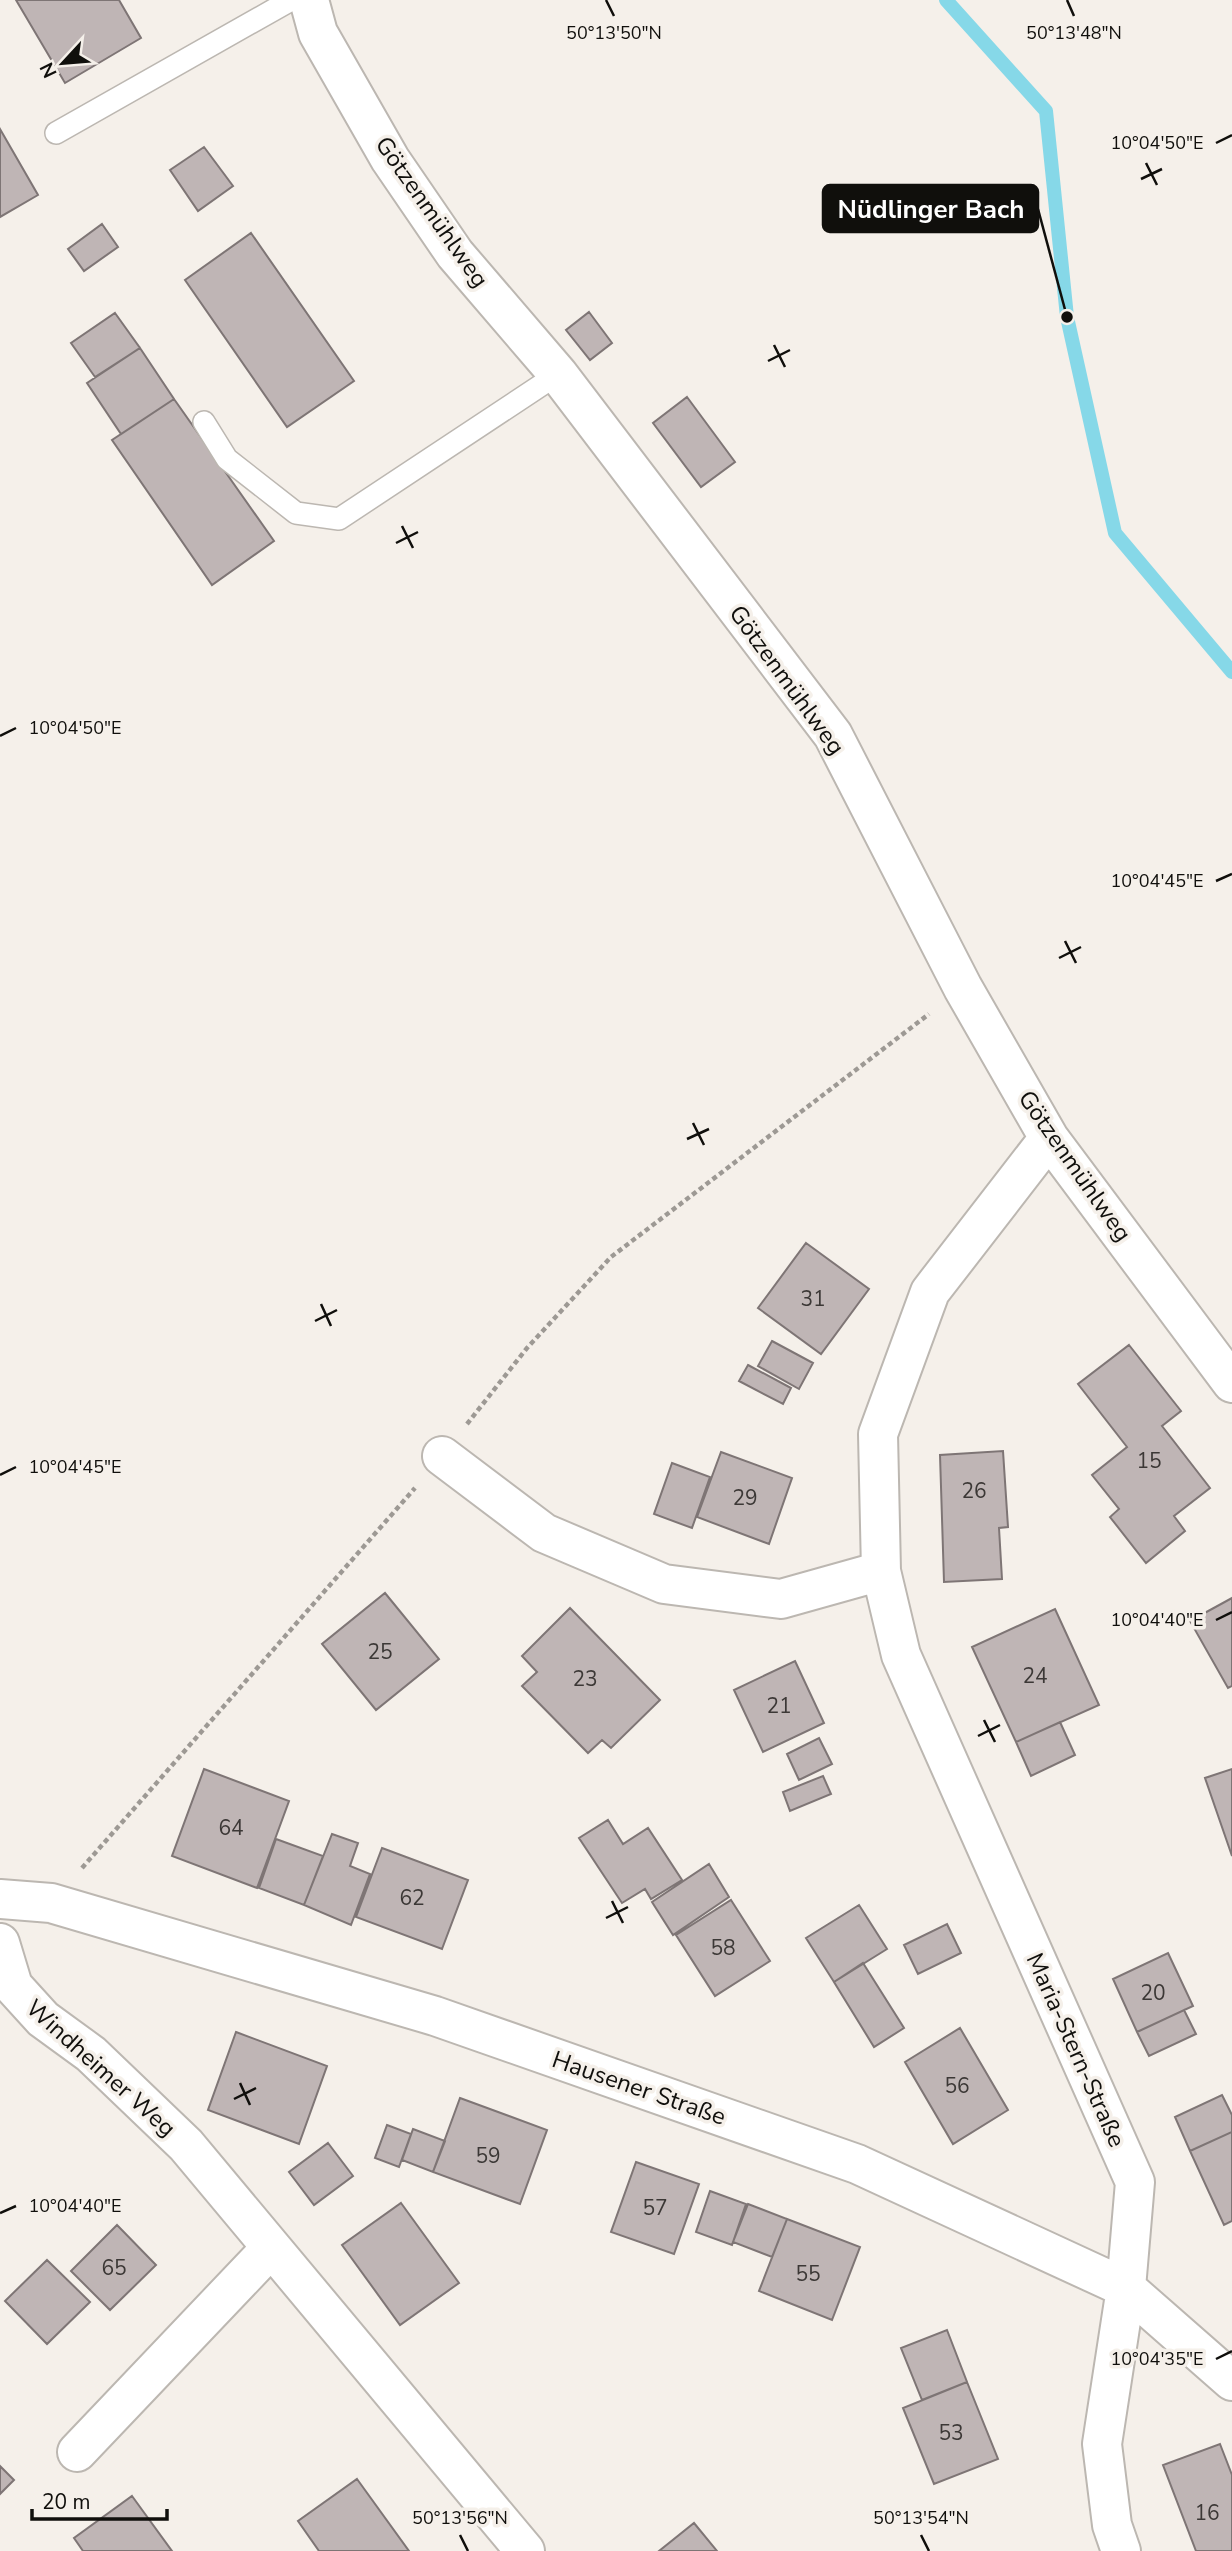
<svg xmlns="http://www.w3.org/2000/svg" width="1232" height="2551" font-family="'Nunito Sans',sans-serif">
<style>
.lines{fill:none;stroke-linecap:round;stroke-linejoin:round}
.stream{stroke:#86d8e8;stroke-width:14}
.building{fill:#bfb5b5;stroke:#7e7575;stroke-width:2}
.lane-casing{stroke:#bcb7b1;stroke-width:24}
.street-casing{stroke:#bcb7b1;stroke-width:42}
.path{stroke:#9d9994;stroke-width:4.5;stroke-dasharray:5 3.5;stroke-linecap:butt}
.lane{stroke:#fff;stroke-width:21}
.street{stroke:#fff;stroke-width:38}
.ticks{fill:none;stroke:#100f0c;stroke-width:2.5}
.labels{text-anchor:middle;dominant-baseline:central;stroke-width:7;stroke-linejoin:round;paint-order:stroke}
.number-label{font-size:21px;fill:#3c3836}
.street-label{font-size:24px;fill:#100f0c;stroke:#f5f0ea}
.ticks-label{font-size:18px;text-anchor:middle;fill:#100f0c;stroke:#f5f0ea;stroke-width:7;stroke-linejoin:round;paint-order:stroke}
.leader{fill:none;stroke:#100f0c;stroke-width:2.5}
.callout-dot{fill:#100f0c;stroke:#f5f0ea;stroke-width:2.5}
.callout{fill:#100f0c;stroke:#100f0c;stroke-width:2.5}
.callout-label{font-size:26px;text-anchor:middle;font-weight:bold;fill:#fff}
</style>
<rect width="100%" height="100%" fill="#f5f0ea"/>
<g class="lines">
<path class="stream" d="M946,0L1046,111L1067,317L1115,533L1232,672"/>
</g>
<path class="building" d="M16,0H119L141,38L65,83Z
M0,129L38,195L0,217Z
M204,147L233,186L198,211L170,170Z
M102,224L118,247L84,271L68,249Z
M251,233L354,381L287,427L185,280Z
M589,312L612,343L590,360L566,330Z
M115,313L140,348L95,377L71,343Z
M140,348L174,399L121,434L87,383Z
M687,397L735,462L701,487L653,423Z
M174,399L274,541L212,585L112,440Z
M806,1243L869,1289L821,1354L758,1308Z
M772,1341L813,1363L799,1389L758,1366Z
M1129,1345L1181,1411L1162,1426L1210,1488L1174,1516L1185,1531L1146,1563L1110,1517L1119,1509L1092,1475L1127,1447L1078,1384Z
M748,1365L791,1388L783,1404L739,1381Z
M1003,1451L1008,1527L999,1528L1002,1579L944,1582L940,1455Z
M721,1452L792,1478L769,1544L697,1517Z
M672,1463L710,1477L692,1528L654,1514Z
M385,1593L439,1659L376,1710L322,1644Z
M1232,1598V1686L1228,1688L1190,1621Z
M570,1608L660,1700L611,1748L602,1740L588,1753L522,1686L537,1672L522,1656Z
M1055,1609L1099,1705L1016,1742L972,1647Z
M795,1661L824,1723L763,1752L734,1690Z
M1060,1722L1075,1755L1031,1776L1016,1742Z
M819,1738L832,1764L799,1780L787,1754Z
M204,1769L289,1801L257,1888L172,1856Z
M1232,1769V1856L1205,1778Z
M823,1776L831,1794L790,1811L783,1792Z
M608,1820L623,1844L648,1828L682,1880L651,1899L645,1889L622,1903L579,1838Z
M332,1834L358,1843L350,1866L370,1874L351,1925L304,1905Z
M276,1839L323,1856L304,1905L259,1888Z
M382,1848L468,1880L442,1949L356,1917Z
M709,1864L729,1897L673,1935L652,1902Z
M731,1900L770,1961L715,1996L676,1935Z
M859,1905L887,1949L834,1982L806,1938Z
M947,1924L961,1953L918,1974L904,1945Z
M1168,1953L1193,2006L1137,2032L1113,1979Z
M863,1963L904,2028L874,2047L834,1982Z
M1184,2010L1196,2034L1149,2056L1137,2032Z
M960,2028L1008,2110L953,2144L905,2062Z
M236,2032L327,2066L299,2144L208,2110Z
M1222,2095L1232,2115V2132L1190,2151L1175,2117Z
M460,2098L547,2130L520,2204L433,2172Z
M387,2125L411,2134L399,2167L375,2158Z
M413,2129L445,2141L433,2172L402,2160Z
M1232,2132V2221L1224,2225L1190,2151Z
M328,2143L353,2176L314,2205L289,2172Z
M636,2162L699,2184L674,2254L611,2232Z
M710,2191L746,2204L732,2245L696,2232Z
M401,2203L459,2283L400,2325L342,2245Z
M748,2204L787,2219L772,2257L733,2242Z
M787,2219L860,2247L832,2320L759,2291Z
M117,2225L156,2265L110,2310L71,2271Z
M47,2260L90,2302L47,2344L5,2301Z
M947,2330L967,2382L922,2400L901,2348Z
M967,2382L998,2459L934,2484L903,2408Z
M1220,2444L1232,2475V2551H1196L1163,2465Z
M0,2466L14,2480L0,2494Z
M357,2479L409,2551H319L298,2521Z
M132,2496L172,2551H83L74,2538Z
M694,2523L717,2551H659Z"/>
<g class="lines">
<defs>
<path id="lane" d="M56,133L291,0
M204,422L227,459L296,513L339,519L558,374"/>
<path id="street" d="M309,0L318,33L390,159L455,254L558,374L833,735L963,988L1049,1138L1232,1383
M1049,1138L930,1292L878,1434L881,1571L901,1655L1135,2182L1126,2288L1102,2444L1112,2525L1121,2551
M442,1456L544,1533L664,1584L781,1599L881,1571
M0,1899L51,1903L435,2016L857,2164L1126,2288L1232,2381
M0,1943L13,1986L43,2019L91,2054L186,2145L525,2551
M77,2452L271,2248"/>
</defs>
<use href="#lane" class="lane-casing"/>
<use href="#street" class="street-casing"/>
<path class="path" d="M467,1424L527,1348L611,1257L929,1014
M82,1868L415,1488"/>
<use href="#lane" class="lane"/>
<use href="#street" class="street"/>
</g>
<path class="ticks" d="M606,0L614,16M1067,0L1074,16M1216,143L1232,135M1146,163L1157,185M1141,179L1162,169M774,345L785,367M768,361L790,350M402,526L413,548M396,543L418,532M0,736L16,728M1216,881L1232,874M1065,941L1076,963M1059,958L1081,947M693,1123L704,1145M687,1139L709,1129M321,1304L331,1326M315,1321L337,1310M0,1475L16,1467M1216,1620L1232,1612M984,1720L995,1742M978,1736L1000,1725M612,1901L623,1923M606,1918L628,1907M240,2083L250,2105M234,2099L256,2088M0,2213L16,2206M1216,2359L1232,2351M460,2535L468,2551M921,2535L929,2551"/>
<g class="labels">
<g class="number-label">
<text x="813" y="1299">31</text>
<text x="1149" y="1461">15</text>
<text x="974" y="1491">26</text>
<text x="745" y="1498">29</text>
<text x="380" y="1652">25</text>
<text x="1035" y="1676">24</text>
<text x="585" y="1679">23</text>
<text x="779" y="1706">21</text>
<text x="231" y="1828">64</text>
<text x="412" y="1898">62</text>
<text x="723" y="1948">58</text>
<text x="1153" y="1993">20</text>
<text x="957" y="2086">56</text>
<text x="488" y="2156">59</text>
<text x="655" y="2208">57</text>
<text x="114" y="2268">65</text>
<text x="808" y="2274">55</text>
<text x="951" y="2433">53</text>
<text x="1207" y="2513">16</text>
</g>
<g class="street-label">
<text transform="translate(432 212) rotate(55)">Götzenmühlweg</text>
<text transform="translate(787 680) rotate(54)">Götzenmühlweg</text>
<text transform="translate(1075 1166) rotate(55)">Götzenmühlweg</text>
<text transform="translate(1076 2050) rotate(66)">Maria-Stern-Straße</text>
<text transform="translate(101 2068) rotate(42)">Windheimer Weg</text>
<text transform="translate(639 2088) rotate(19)">Hausener Straße</text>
</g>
</g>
<g class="ticks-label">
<text x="1074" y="39">50°13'48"N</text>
<text x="614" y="39">50°13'50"N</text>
<text x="1157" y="149">10°04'50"E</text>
<text x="75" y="734">10°04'50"E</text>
<text x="1157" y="887">10°04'45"E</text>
<text x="75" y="1473">10°04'45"E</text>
<text x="1157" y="1626">10°04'40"E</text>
<text x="75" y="2212">10°04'40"E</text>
<text x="1157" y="2365">10°04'35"E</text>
<text x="460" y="2524">50°13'56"N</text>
<text x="921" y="2524">50°13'54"N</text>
</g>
<path class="leader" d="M1067 317L1038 209"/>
<circle class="callout-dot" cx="1067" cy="317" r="7"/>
<rect class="callout" x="823" y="185" width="215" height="47" rx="7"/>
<g class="callout-label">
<text x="931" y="218">Nüdlinger Bach</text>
</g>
<g transform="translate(63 63) rotate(244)" stroke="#f5f0ea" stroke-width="5" paint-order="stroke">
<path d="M0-5L12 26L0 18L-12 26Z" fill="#100f0c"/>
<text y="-10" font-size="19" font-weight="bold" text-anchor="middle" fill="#100f0c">N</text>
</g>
<path d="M32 2509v10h135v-10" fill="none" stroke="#100f0c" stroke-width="3.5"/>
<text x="42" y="2509" font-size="21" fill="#100f0c" stroke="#f5f0ea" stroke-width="5" paint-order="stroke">20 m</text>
</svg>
